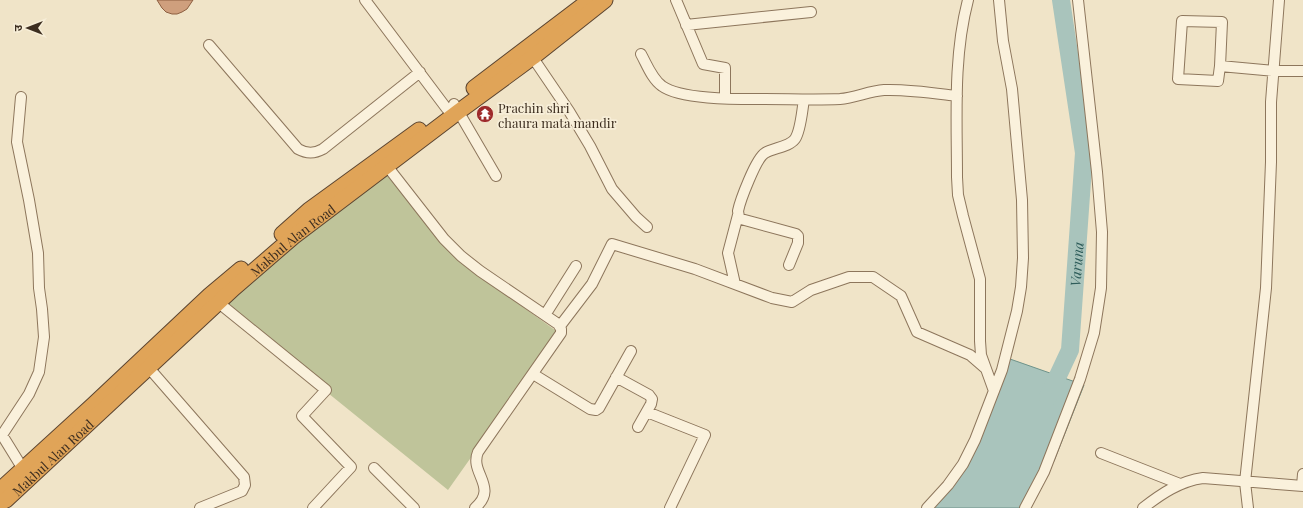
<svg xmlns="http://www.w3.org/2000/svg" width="1303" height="508" font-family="'Playfair Display','Noto Sans Devanagari',serif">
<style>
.cemetery{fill:#bfc49a}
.water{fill:#a9c4bc;stroke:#6f938a}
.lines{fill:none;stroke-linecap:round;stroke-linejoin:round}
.river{stroke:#a9c4bc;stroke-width:18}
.building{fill:#cf9f7d;stroke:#8d5f41}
.minor-casing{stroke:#8d765c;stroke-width:12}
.highway-casing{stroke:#5b4430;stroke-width:17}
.minor{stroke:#faf1dc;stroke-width:10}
.highway{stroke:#e0a458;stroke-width:15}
.labels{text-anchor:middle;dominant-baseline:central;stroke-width:3.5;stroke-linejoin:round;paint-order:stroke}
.poi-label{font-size:13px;fill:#3d2e20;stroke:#f7eed8;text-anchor:start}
.street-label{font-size:13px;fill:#3d2e20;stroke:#f7eed8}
.water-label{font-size:14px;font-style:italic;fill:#2f5d5a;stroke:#f7eed8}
</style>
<rect width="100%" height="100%" fill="#f0e4c8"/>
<path class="cemetery" d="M385,169L462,263L559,333L448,490L213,300Z"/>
<path class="water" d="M1010,359L1084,385L1054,461L1023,508H924L970,461Z"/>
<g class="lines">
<path class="river" id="s1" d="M1048,397L1070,350L1084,153L1061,0"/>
</g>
<path class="building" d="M157,0H193L187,9L182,12L177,14H172L166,12L162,8Z"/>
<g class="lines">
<defs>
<path id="minor" d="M365,0L447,109
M676,0L703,64L725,68V98
M968,0C953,57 957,118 957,177L958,195L963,216L980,279V341L981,355L994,391
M1182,21L1222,22L1220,66L1218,81L1178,79Z
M686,25L811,12
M209,45L298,149C307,154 314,154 323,149L420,72
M529,52L569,111L590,146L612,189L636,217L647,227
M641,54C647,65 652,79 662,86C681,100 740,99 764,99C789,99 815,100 840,99C855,98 869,91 884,90C908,89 933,93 957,96
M1220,66L1274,71H1303
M21,97L17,142L29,200L38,253L39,288L42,309L44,337L39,372L29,394L2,435L23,469
M454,104L496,176
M387,166L444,239L461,256L480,271L558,324L561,329V333L478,452C469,473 499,487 475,508
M789,265L798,243V236L796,234L741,219L739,217L738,211C740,201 756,158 765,153C773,148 789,147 795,139C801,130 802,110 804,100
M735,284L728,253L738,215
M214,299L326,390L302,416L351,467L313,508
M545,315L576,266
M560,326L592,284L612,244L695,269L772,298L792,302L811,290L849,277H873L901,296L917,332L970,355L985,368
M149,368L244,477L245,485L242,491L200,508
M533,374L590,409L596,410L599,408L631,351
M616,377L649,395L652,399L651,404L638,427
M647,412L705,435L670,508
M1101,453L1180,484
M374,468L414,508
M1302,486L1303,474
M927,508L948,485L963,464L975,440L1002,370L1017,311L1021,287L1023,258L1022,200L1012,89L1003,41L999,0
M1025,508L1044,472L1080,379L1094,333L1101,288L1102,232L1097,172L1078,0
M1143,508C1161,494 1180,481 1203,478L1303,486
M1248,508L1245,482L1266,288L1271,162V102L1279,0"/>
<g id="highway">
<path d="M474,88L586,3"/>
<path d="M282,234L309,210L419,130"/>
<path d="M0,490L93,405L210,295L241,269"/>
<path id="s2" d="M0,503L6,500L234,288L293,237L458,112L533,57L605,0"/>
</g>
</defs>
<use href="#minor" class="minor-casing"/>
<use href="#highway" class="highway-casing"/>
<use href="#minor" class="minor"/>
<use href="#highway" class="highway"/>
</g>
<defs>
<symbol id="temple-disc" viewBox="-11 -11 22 22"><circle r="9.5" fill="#9e2a2b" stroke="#f7eed8"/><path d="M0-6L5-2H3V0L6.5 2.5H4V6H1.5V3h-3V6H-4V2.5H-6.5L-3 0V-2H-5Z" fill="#fff"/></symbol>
</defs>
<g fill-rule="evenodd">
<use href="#temple-disc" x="475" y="104" width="20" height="20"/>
</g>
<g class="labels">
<g class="poi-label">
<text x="498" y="107">Prachin shri<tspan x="498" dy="15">chaura mata mandir</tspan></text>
</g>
<g class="street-label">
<text stroke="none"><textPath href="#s2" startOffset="394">Makbul Alan Road</textPath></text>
<text stroke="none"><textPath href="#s2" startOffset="70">Makbul Alan Road</textPath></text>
</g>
<g class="water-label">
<text stroke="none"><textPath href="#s1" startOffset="138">Varuna</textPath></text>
</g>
</g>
<g transform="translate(28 28) rotate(270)" stroke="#f7eed8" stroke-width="3" paint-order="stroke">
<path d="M0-3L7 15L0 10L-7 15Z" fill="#3d2e20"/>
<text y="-6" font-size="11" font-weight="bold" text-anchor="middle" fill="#3d2e20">उ</text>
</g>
</svg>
